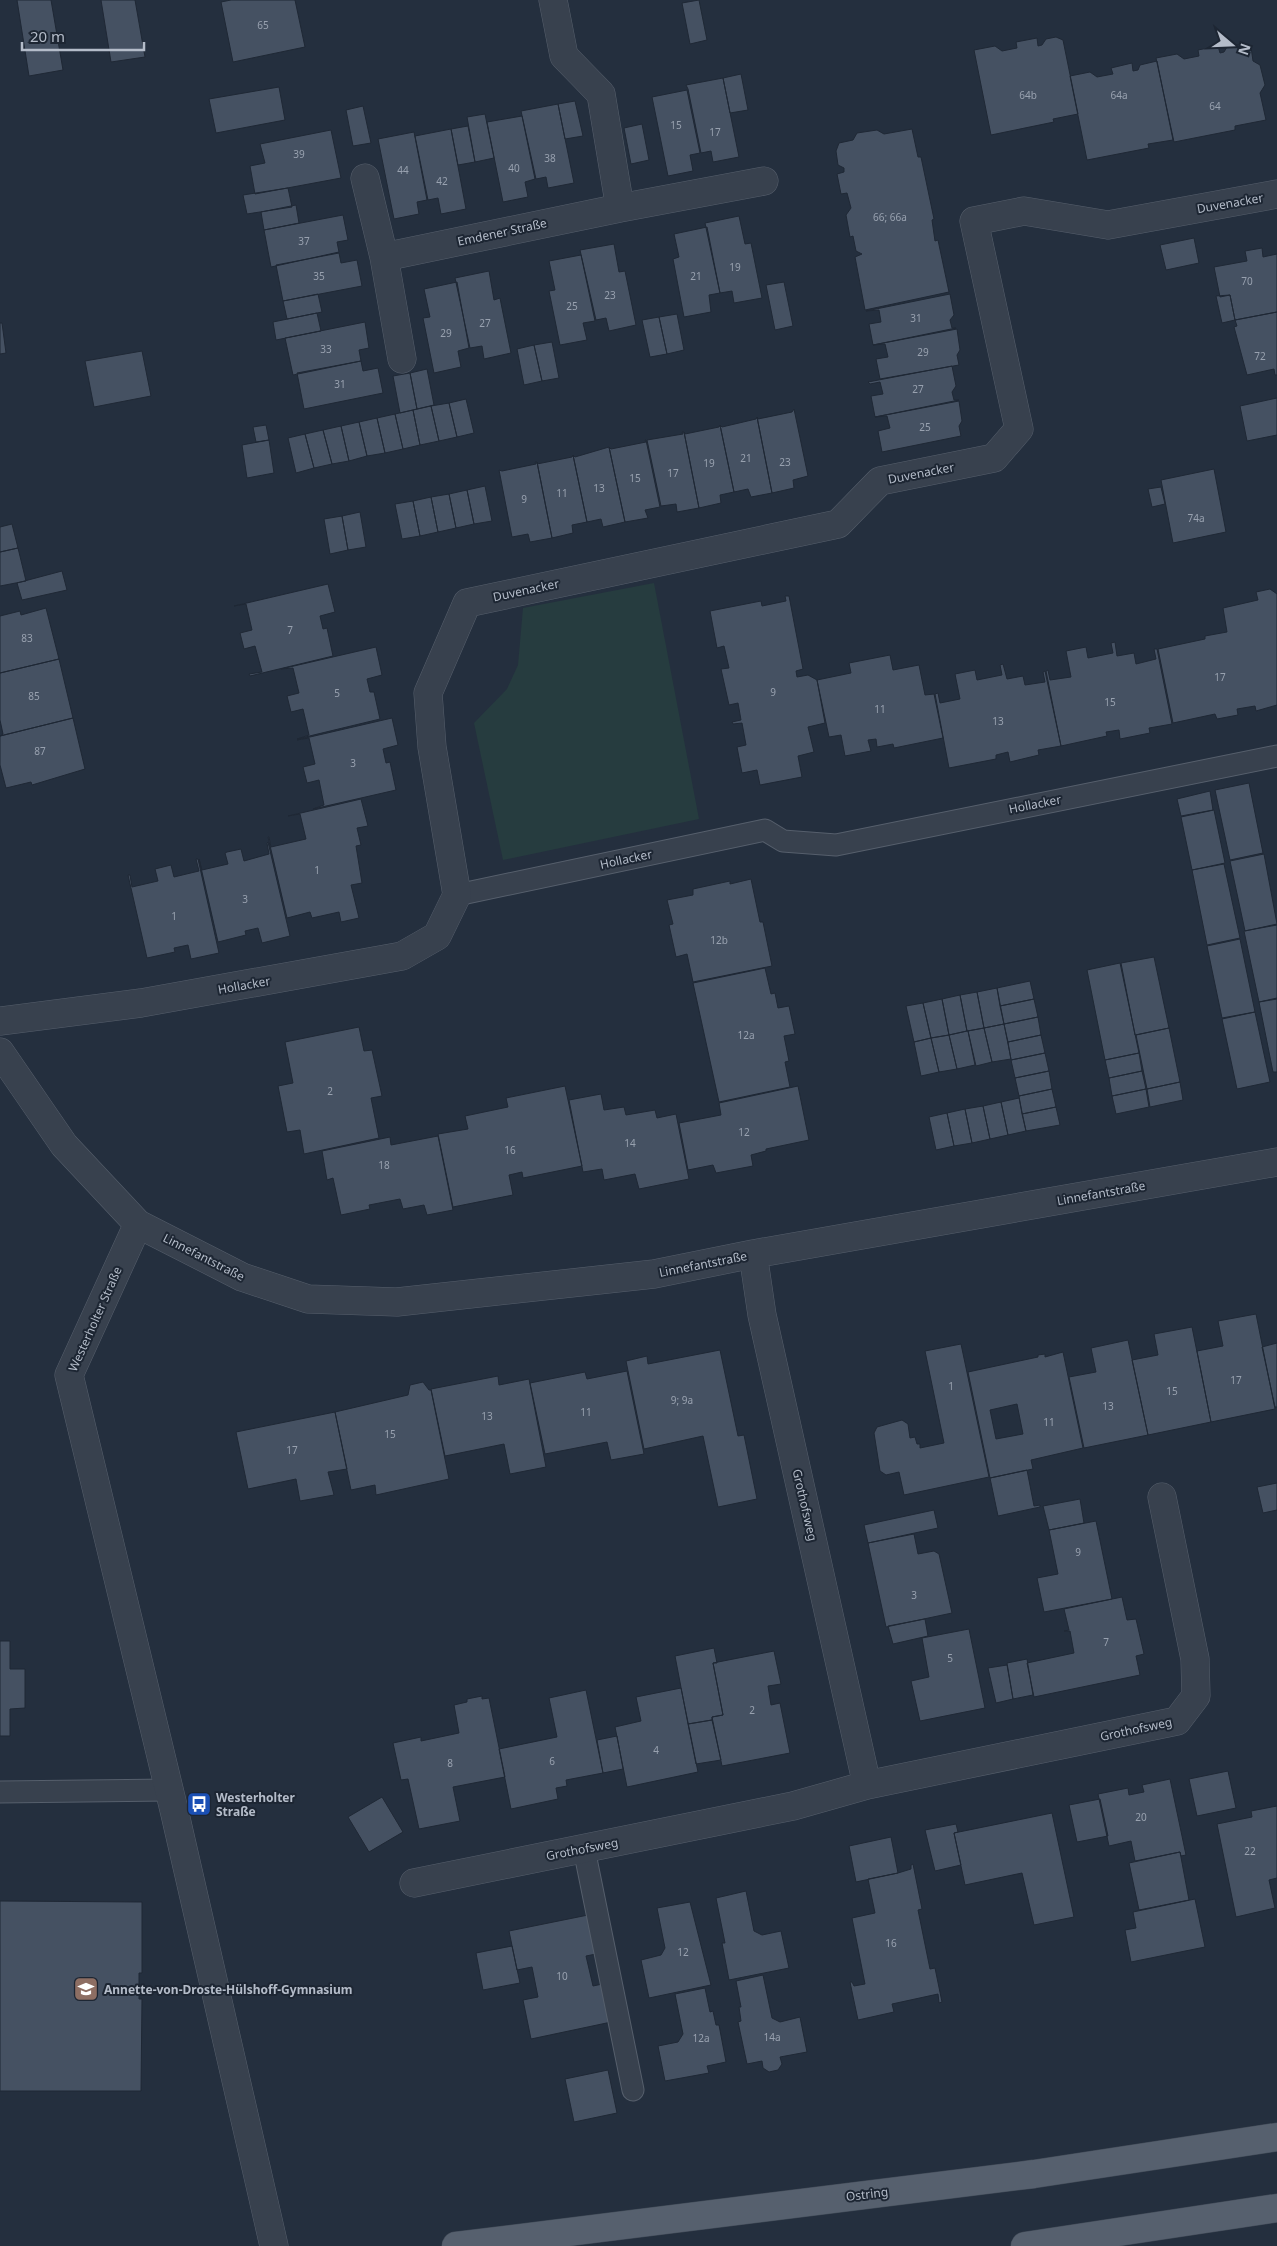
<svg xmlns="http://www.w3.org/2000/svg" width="1277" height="2246" font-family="'Noto Sans',sans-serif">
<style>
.green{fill:#263c3f}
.building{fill:#455162;stroke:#1f2835;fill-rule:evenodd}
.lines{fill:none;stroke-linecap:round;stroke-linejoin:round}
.service-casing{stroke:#565f6c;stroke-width:23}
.minor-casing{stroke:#565f6c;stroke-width:29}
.primary-casing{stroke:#414a57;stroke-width:29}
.service{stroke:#38414e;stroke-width:21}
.minor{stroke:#38414e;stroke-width:28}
.primary{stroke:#56606e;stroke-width:28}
.labels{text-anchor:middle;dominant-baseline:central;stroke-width:4;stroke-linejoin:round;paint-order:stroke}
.number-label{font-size:10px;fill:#98a1af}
.street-label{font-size:12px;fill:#b4bcc9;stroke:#1d2633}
.poi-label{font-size:12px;font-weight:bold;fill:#b4bcc9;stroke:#1d2633;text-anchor:start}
</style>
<rect width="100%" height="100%" fill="#242f3e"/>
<path class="green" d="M654,583L699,819L503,860L474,723L507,689L518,665L523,608Z"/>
<path class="building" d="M17,0H51L63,70L29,76Z
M101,0H135L145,57L111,62Z
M231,0H295L305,47L233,62L221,2Z
M699,0L707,40L690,44L682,3Z
M1056,37L1063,40L1078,114L1053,119L1054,122L991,135L974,50L995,46L1002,51L1017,48L1016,42L1037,38L1038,46L1042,45L1046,39Z
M1243,44L1251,47L1253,61L1260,65L1265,85L1260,93L1266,120L1235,126V130L1174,142L1156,58L1177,54L1184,59L1199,56L1198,50L1218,46L1220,53L1224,52L1227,47Z
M1157,61L1173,140L1148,144L1149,148L1087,160L1070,76L1090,72L1097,77L1113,74L1111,68L1132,63L1133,71L1138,70L1140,65Z
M741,74L748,110L730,113L723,78Z
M723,78L739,157L713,162L711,151L701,153L688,89L686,85Z
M279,87L285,120L216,133L209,99Z
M687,90L700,153L690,155L693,171L668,176L652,97Z
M575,101L583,136L565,139L558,104Z
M558,104L574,183L548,188L546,177L536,179L521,111Z
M363,106L371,143L353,146L346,110Z
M485,114L494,158L475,162L467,117Z
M522,116L535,179L525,182L528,197L503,202L487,122Z
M642,124L649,160L631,164L624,128Z
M468,126L475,162L458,165L451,129Z
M451,129L466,209L441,214L438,198L428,200L415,136Z
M912,129L918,157H921L934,219L932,220L935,241L938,240L949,292L865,310L855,257L862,254L856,251L853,236L850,237L846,215L851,208L847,193L841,194L837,174L844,172V168L838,165L836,151L839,143L853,140L857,133L877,130L884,134Z
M331,130L341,178L255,194L250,166L265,163L260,144Z
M414,132L427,200L417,202L419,214L394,219L378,139Z
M288,188L292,207L247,214L243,195Z
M296,205L299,223L264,230L261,212Z
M343,215L348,240L337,242L339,252L271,267L264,230Z
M739,216L745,244L751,243L762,298L734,303L732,291L720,293L705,223Z
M707,227L720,293L709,295L711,312L684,317L673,259L679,257L674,234Z
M1194,238L1199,263L1166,270L1160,245Z
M614,244L619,272L625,271L636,325L609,331L606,318L596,320L580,250Z
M1262,248L1263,257L1277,254V312L1235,320L1230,295L1220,297L1214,267L1247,261L1245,251Z
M339,253L341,263L357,260L362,286L283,301L276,265Z
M581,255L595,321L583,323L587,340L560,345L549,291L555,290L549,261Z
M489,271L494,300L500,298L511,353L484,359L482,346L470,348L455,278Z
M457,282L469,348L458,351L461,367L434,373L423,318L430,317L424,289Z
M784,282L793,326L775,330L766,285Z
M318,294L322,312L287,319L283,301Z
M950,294L954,315L950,320L952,328H956L873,345L869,324L881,322L879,310L866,311Z
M1230,295L1235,320L1222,323L1216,296Z
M1277,312V375H1275L1274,369L1247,375L1234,327L1237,326L1235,320Z
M317,313L321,331L276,340L273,322Z
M677,314L684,350L667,354L659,317Z
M659,317L667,354L650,357L642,320Z
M365,322L369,348L359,350L361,361L293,375L285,338Z
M0,323H2L6,353L0,354Z
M957,329L960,350L957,355L959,365L880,379L876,359L888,357L885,344L873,345Z
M552,342L559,378L542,381L534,345Z
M534,345L542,381L524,385L517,349Z
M142,351L151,396L94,407L85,361Z
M361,361L363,371L378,368L383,393L304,409L297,373Z
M952,366L956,386L952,392L954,400H959L875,417L871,396L883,394L880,382L870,384L868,382Z
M427,369L434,405L417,409L410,373Z
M410,373L417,409L400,413L393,376Z
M1277,398V435L1247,441L1240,406Z
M466,399L474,433L457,437L449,403Z
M959,401L962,421L959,426L961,436L882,452L878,431L890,428L887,416L875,417Z
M449,403L457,437L439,441L431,406Z
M431,406L439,441L420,445L413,410Z
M794,409L808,476L793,480L794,488L772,493L757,417L758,419L792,412Z
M413,410L420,445L403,449L395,414Z
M395,414L403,449L385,453L377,418Z
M757,417L772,493L751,497L748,489L734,492L720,425L722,427L756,419Z
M377,418L385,453L367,456L359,422Z
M359,422L367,456L349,461L341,426Z
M266,425L269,440L256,442L253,427Z
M720,425L734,492L720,495L721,503L699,508L684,432L685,434L719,427Z
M341,426L349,461L332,464L323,430Z
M323,430L332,464L314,468L305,434Z
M682,432H684L699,508L677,512L676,504L661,506L647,440L683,434Z
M305,434L314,468L296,473L288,438Z
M269,440L274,473L247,478L242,445Z
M645,440H646L660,507L645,510L648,518L625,522L609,447L611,449L646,442Z
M609,447L625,522L603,527L601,519L587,522L573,455L575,457Z
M573,455L587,522L572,525L573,533L552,538L537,462V464L572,457Z
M535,462H537L552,538L530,542L528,534L512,537L499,470L502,471L536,464Z
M1214,469L1226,532L1173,543L1161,480Z
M485,486L492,521L474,524L467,490Z
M1161,487L1165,504L1152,507L1148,489Z
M467,490L474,524L456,528L449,494Z
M449,494L456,528L438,532L431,497Z
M431,497L438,532L420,536L413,501Z
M413,501L420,536L402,539L395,504Z
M360,512L366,547L348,550L342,516Z
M342,516L348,550L330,554L324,519Z
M12,524L18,548L0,552V527Z
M18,548L26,581L0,586V552Z
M62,571L67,590L22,600L17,583Z
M328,584L335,612L320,616L323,629L327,628L333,656L250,676L249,674L262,672L255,646L244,649L240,633L252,630L246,604L234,606Z
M1270,589L1277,594V705L1256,711L1255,706L1237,709L1238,715L1217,719L1215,714L1173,723L1158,649L1205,639V636L1227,632L1223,608L1258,600L1256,592Z
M785,596H789L803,669L796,671L797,677L808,675L817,680L825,723L808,727L814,752L798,756L802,777L760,785L757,770L742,773L737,747L746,745L742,723L733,724L732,722L741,720L738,703L729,705L721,669L729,668L724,646L717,648L710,611L761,601L762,606L786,601Z
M46,608L59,659L0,673V616L20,611L21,615Z
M1115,642L1117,656L1134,653L1136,664L1156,659L1154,649H1157L1172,724L1149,728L1150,733L1120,739L1119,730L1106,732L1107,736L1061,746L1046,671L1048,670L1050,680L1071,677L1066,651L1086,647L1088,658L1113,653L1111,643Z
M376,647L382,675L367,679L370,692H374L380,719L297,739L309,735L303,709L291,712L287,696L299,693L293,668L281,669Z
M890,655L893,670L919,665L925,695L934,694L943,738L894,748L893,744L877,747L876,739L868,740L871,751L845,756L841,735L829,737L817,680L851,673L849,663Z
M59,659L73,718L0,736L3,734L0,720V673Z
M1003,664L1007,679L1023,676L1025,685L1045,682L1043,672L1045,671L1061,746L1038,750L1039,755L1010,762L1008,752L996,755V759L949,768L935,694L938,693L940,703L960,699L955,674L975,670L977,680L1002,675L1000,665Z
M73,718L85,769L32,785L31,782L6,788L0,765V736Z
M392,718L398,745L383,749L386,763L390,762L396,790L313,809L324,805L319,780L307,783L303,767L315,764L309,738L297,740Z
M1249,783L1263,853L1230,860L1215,790Z
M1210,791L1213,810L1181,816L1177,799Z
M361,799L368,826L357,828L361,845L356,846L362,883L351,885L359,918L341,922L339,912L312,918L310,912L287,918L268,837H269L271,847L306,839L300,814L288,816Z
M1214,810L1225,863L1192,870L1181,817Z
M268,842L290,936L262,943L258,928L245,931L246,935L218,942L199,859L202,870L228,864L225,853L227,852L241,849L244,861L269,854L267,843Z
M1264,854L1277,924L1245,931L1230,861Z
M196,859H198L219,953L191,959L188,945L174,948L175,952L147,958L128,875H130L132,887L158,881L155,869L171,865L174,877L199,871Z
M1224,864L1240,938L1207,945L1192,870Z
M751,879L760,922H763L772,966L693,982L687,954L676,957L669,925L673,924L667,900L693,895V889L730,881V884Z
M1277,925V998L1259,1002L1244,931Z
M1240,939L1255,1012L1222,1018L1207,946Z
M1154,957L1169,1028L1135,1035L1121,963Z
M1120,963L1139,1053L1105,1060L1087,970Z
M765,968L771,994L775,993L778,1008L789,1006L795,1034L784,1036L789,1061L785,1062L790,1087L719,1102L693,983Z
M1030,981L1034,999L1000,1006L997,988Z
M997,988L1004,1024L984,1028L977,992Z
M977,992L984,1028L967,1031L960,995Z
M960,995L967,1031L949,1035L942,999Z
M942,999L949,1035L931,1038L923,1003Z
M1034,999L1038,1017L1004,1024L1000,1006Z
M1277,999V1072H1273L1259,1002Z
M923,1003L931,1038L914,1042L906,1006Z
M1255,1012L1270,1082L1237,1089L1222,1019Z
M1038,1017L1041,1035L1008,1042L1004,1024Z
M1004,1024L1011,1059L992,1062L984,1028Z
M359,1027L364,1051L372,1050L382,1096L371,1098L379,1138L304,1154L300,1130L287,1132L278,1086L293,1083L285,1042Z
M984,1028L992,1062L976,1066L968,1031Z
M1169,1028L1180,1082L1147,1089L1136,1035Z
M967,1031H968L975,1065L957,1069L949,1035Z
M949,1035L957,1069L939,1072L931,1038Z
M1041,1035L1045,1053L1011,1060L1008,1042Z
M931,1038L939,1072L921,1076L914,1042Z
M1045,1053L1049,1071L1015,1078L1011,1060Z
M1139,1053L1142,1071L1109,1078L1105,1060Z
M1049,1071L1052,1089L1019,1096L1015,1078Z
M1142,1071L1146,1089L1112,1096L1109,1078Z
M1180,1082L1183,1100L1150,1107L1147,1089Z
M565,1086L582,1166L523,1178L522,1172L509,1175L513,1195L453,1207L438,1134L468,1129L465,1116L508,1107L506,1098Z
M798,1086L809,1140L766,1149V1151L751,1155L753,1166L716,1173L713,1165L688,1170L679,1123L721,1115L719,1103Z
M1052,1089L1056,1107L1022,1114L1019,1096Z
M1146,1089L1149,1107L1116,1114L1112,1096Z
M601,1094L604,1110L624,1107L626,1115L655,1110L657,1118L676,1114L689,1179L639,1189L635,1174L604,1180L602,1169L583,1172L569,1100Z
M1019,1098L1026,1131L1008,1135L1001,1102Z
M1001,1102L1008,1135L990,1139L983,1106Z
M983,1106L990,1139L972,1143L965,1109Z
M1056,1107L1060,1125L1026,1131L1022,1114Z
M965,1109L972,1143L954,1146L947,1113Z
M947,1113L954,1146L936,1150L929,1117Z
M438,1136L453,1210L427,1215L424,1205L403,1209L400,1199L369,1205L370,1209L341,1215L333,1178L327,1180L322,1151L390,1137L391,1145Z
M1256,1314L1275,1409L1211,1422L1197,1351L1223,1346L1218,1321Z
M1192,1327L1211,1422L1148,1435L1132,1360L1158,1355L1154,1334Z
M1128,1340L1148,1435L1084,1448L1069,1377L1096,1372L1091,1348Z
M1277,1343V1407H1275L1262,1347Z
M961,1344L989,1477L904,1495L899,1472L886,1475L880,1471L874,1433L877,1427L902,1420L908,1424L910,1438L915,1437L917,1444H920V1448L944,1443L925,1351Z
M720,1350L738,1436L744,1435L757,1499L718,1507L703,1436L644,1449L626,1361L647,1356L648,1364Z
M1063,1352L1083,1448L1031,1460L1033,1469L990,1478L968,1372L1038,1357V1355L1045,1354V1357ZM1017,1404L1023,1434L996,1439L990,1410Z
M627,1371L644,1454L611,1460L607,1442L545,1454L530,1383L585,1372L587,1379Z
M498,1376L499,1385L529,1379L546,1467L510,1474L504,1444L445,1456L431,1389Z
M423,1382L429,1390H431L449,1479L376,1495L375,1485L351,1490L335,1412L408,1395L410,1385Z
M335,1412L347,1469L328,1472L334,1495L300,1501L296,1479L248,1489L236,1432Z
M1027,1470L1034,1506L1040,1505V1507L998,1516L990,1478Z
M1277,1483V1510L1263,1513L1257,1487Z
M1080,1499L1084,1523L1049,1530L1043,1506Z
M934,1510L938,1528L868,1543L864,1525Z
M1096,1521L1112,1599L1044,1612L1037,1578L1058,1574L1049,1530Z
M914,1534L918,1554L934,1551L939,1554L952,1613L886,1627L868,1543Z
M1122,1597L1127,1620L1136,1619L1144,1654L1136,1656L1140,1675L1034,1697L1027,1663L1074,1653L1070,1631H1064L1069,1630L1064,1609Z
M925,1619L928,1636L893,1644L888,1626Z
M969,1629L985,1708L920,1721L911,1681L929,1677L922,1638Z
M0,1641H10V1669H25V1708L10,1709V1736H0Z
M714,1648L717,1663H713L723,1715L712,1717V1720L688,1724L675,1656Z
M774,1651L781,1684L768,1686L771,1705L780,1703L790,1753L722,1766L712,1717L723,1715L713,1663Z
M1027,1659L1033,1695L1013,1699L1007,1663Z
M1007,1665L1013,1699L996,1703L988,1668Z
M681,1688L698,1772L627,1787L615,1727L641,1721L636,1697Z
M586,1690L603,1773L566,1780L567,1786L556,1788L558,1799L511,1809L499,1749L557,1737L549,1698Z
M482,1696V1699L489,1698L505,1777L453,1787L460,1821L419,1829L408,1779L401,1780L393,1743L421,1737V1741L459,1733L454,1705L467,1702V1699Z
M712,1720L721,1760L696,1764L688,1724Z
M617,1736L623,1769L603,1773L597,1740Z
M1228,1771L1236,1808L1197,1816L1189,1779Z
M1170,1779L1186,1855L1181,1856L1180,1852L1135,1861L1131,1841L1109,1846L1098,1794L1128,1788L1129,1795L1144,1792L1142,1785Z
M382,1797L403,1832L369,1852L348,1817Z
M1100,1799L1108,1836L1077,1842L1069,1805Z
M1277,1806V1878L1269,1880L1275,1908L1236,1917L1217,1824L1252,1817L1251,1811Z
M1052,1813L1074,1917L1034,1925L1022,1873L965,1885L954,1833Z
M956,1824L958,1832L954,1833L961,1865L935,1871L925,1830Z
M891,1837L898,1873L856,1882L849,1846Z
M1180,1852L1189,1900L1139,1910L1129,1863Z
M913,1864L922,1909L918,1910L930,1969L935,1968L942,2002L939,2003L938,1994L892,2004L894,2012L858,2020L850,1982H852L854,1986L865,1984L852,1918L875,1913L868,1879L898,1873L911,1869V1865Z
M746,1891L754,1931L762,1935L781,1931L789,1968L729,1980L722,1943H725L716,1898Z
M1195,1899L1205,1947L1131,1962L1125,1930L1136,1928L1133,1912Z
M0,1901L142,1902V1973H139V1999H142L141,2091H0Z
M690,1902L711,1985L649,1998L641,1960L661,1955L665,1948L657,1908Z
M593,1914L601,1953L586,1956L593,1986L607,1983L616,2021L531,2039L523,2000L538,1997L532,1967L517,1970L509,1931Z
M512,1946L520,1983L483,1990L476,1953Z
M763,1975L772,2018L780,2022L800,2017L807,2052L780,2057L782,2064L778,2070L769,2072L763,2068L762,2061L747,2064L738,2022L741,2021L739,2007H741L736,1981Z
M705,1988L710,2012L713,2011L716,2025H719L726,2062L707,2066L709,2073L665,2081L658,2046L678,2042L683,2034L675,1994Z
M608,2070L617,2113L574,2122L565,2079Z"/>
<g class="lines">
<defs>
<path id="service" d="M457,895L765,830L783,841L836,845L1277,756
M0,1792L169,1790
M584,1849L633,2090"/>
<path id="minor" d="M365,178L384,257L620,208L601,94L564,56L553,0
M620,208L764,181
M384,257L402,359
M0,1021L141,1003L402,956L437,936L457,895L432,747L428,693L467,603L838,524L880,481L994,458L1019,429L974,221L1024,211L1108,225L1277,194
M0,1052L64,1145L138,1224L242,1277L308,1299L397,1302L654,1274L753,1254L1277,1162
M138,1224L69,1375L175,1814L274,2246
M753,1254L762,1315L867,1785L1177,1721L1196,1696L1195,1659L1162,1497
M414,1883L793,1806L867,1785"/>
<path id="primary" d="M456,2246L1034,2174L1277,2137
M1025,2246L1277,2208"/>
</defs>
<use href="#service" class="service-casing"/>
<use href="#minor" class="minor-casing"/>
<use href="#primary" class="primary-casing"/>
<use href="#service" class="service"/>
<use href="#minor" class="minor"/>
<use href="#primary" class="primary"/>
</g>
<defs>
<symbol id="bus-square" viewBox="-11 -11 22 22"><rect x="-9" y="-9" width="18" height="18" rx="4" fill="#1a4fb4" stroke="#1d2633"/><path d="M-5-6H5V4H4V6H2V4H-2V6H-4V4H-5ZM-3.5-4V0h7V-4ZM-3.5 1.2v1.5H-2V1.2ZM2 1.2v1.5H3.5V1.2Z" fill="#fff"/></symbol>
<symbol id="school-square" viewBox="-11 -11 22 22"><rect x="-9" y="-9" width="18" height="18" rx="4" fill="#8d6e63" stroke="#1d2633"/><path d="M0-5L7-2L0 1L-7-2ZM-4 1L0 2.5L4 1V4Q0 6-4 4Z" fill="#fff"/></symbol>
</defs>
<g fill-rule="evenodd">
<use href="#bus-square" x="185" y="1790" width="28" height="28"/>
<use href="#school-square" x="72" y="1975" width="28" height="28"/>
</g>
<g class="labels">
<g class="number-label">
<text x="263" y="25">65</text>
<text x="1028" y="95">64b</text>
<text x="1119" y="95">64a</text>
<text x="1215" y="106">64</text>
<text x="676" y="125">15</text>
<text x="715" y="132">17</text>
<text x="299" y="154">39</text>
<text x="550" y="158">38</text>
<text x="514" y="168">40</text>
<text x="403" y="170">44</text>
<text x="442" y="181">42</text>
<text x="890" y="217">66; 66a</text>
<text x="304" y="241">37</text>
<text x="735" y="267">19</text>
<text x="319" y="276">35</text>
<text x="696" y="276">21</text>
<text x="1247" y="281">70</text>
<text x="610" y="295">23</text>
<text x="572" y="306">25</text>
<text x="916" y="318">31</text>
<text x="485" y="323">27</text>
<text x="446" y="333">29</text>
<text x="326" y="349">33</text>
<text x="923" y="352">29</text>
<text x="1260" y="356">72</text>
<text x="340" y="384">31</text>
<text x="918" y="389">27</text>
<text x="925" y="427">25</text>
<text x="746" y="458">21</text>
<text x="785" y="462">23</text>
<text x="709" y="463">19</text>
<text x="673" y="473">17</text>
<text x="635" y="478">15</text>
<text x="599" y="488">13</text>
<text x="562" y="493">11</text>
<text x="524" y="499">9</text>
<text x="1196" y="518">74a</text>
<text x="290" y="630">7</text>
<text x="27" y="638">83</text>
<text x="1220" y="677">17</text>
<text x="773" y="692">9</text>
<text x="337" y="693">5</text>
<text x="34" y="696">85</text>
<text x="1110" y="702">15</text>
<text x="880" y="709">11</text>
<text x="998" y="721">13</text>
<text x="40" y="751">87</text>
<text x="353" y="763">3</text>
<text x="317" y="870">1</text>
<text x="245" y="899">3</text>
<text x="174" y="916">1</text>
<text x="719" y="940">12b</text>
<text x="746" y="1035">12a</text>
<text x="330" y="1091">2</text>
<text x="744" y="1132">12</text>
<text x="630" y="1143">14</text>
<text x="510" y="1150">16</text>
<text x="384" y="1165">18</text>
<text x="1236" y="1380">17</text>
<text x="951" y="1386">1</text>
<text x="1172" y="1391">15</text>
<text x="682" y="1400">9; 9a</text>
<text x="1108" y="1406">13</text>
<text x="586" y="1412">11</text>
<text x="487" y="1416">13</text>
<text x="1049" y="1422">11</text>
<text x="390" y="1434">15</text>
<text x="292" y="1450">17</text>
<text x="1078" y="1552">9</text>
<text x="914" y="1595">3</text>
<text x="1106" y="1642">7</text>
<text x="950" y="1658">5</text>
<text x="752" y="1710">2</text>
<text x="656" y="1750">4</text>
<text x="552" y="1761">6</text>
<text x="450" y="1763">8</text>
<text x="1141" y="1817">20</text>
<text x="1250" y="1851">22</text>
<text x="891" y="1943">16</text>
<text x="683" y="1952">12</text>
<text x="562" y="1976">10</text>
<text x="772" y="2037">14a</text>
<text x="701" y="2038">12a</text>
</g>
<g class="street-label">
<text transform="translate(1230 203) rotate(-10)">Duvenacker</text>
<text transform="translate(502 232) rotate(-12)">Emdener Straße</text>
<text transform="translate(921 473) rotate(-11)">Duvenacker</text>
<text transform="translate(526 590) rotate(-12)">Duvenacker</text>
<text transform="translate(1035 804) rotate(-11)">Hollacker</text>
<text transform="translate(626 859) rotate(-12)">Hollacker</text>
<text transform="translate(244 985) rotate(-10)">Hollacker</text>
<text transform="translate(1101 1193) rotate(-10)">Linnefantstraße</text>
<text transform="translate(204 1257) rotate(27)">Linnefantstraße</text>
<text transform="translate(703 1264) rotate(-11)">Linnefantstraße</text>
<text transform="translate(95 1319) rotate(-66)">Westerholter Straße</text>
<text transform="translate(805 1505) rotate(77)">Grothofsweg</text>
<text transform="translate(1136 1729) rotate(-12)">Grothofsweg</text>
<text transform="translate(582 1849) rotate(-11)">Grothofsweg</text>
<text transform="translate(867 2194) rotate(-7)">Ostring</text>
</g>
<g class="poi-label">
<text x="216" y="1797">Westerholter<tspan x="216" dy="14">Straße</tspan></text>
<text x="104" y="1989">Annette-von-Droste-Hülshoff-Gymnasium</text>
</g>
</g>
<g transform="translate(1232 45) rotate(109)" stroke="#1d2633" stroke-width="4" paint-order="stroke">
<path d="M0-4L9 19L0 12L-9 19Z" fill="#b4bcc9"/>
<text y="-8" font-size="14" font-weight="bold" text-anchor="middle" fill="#b4bcc9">N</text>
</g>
<path d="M22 42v8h122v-8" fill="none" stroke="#b4bcc9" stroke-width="2.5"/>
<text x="30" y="42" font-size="15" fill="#b4bcc9" stroke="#1d2633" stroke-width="4" paint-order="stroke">20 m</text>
</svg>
